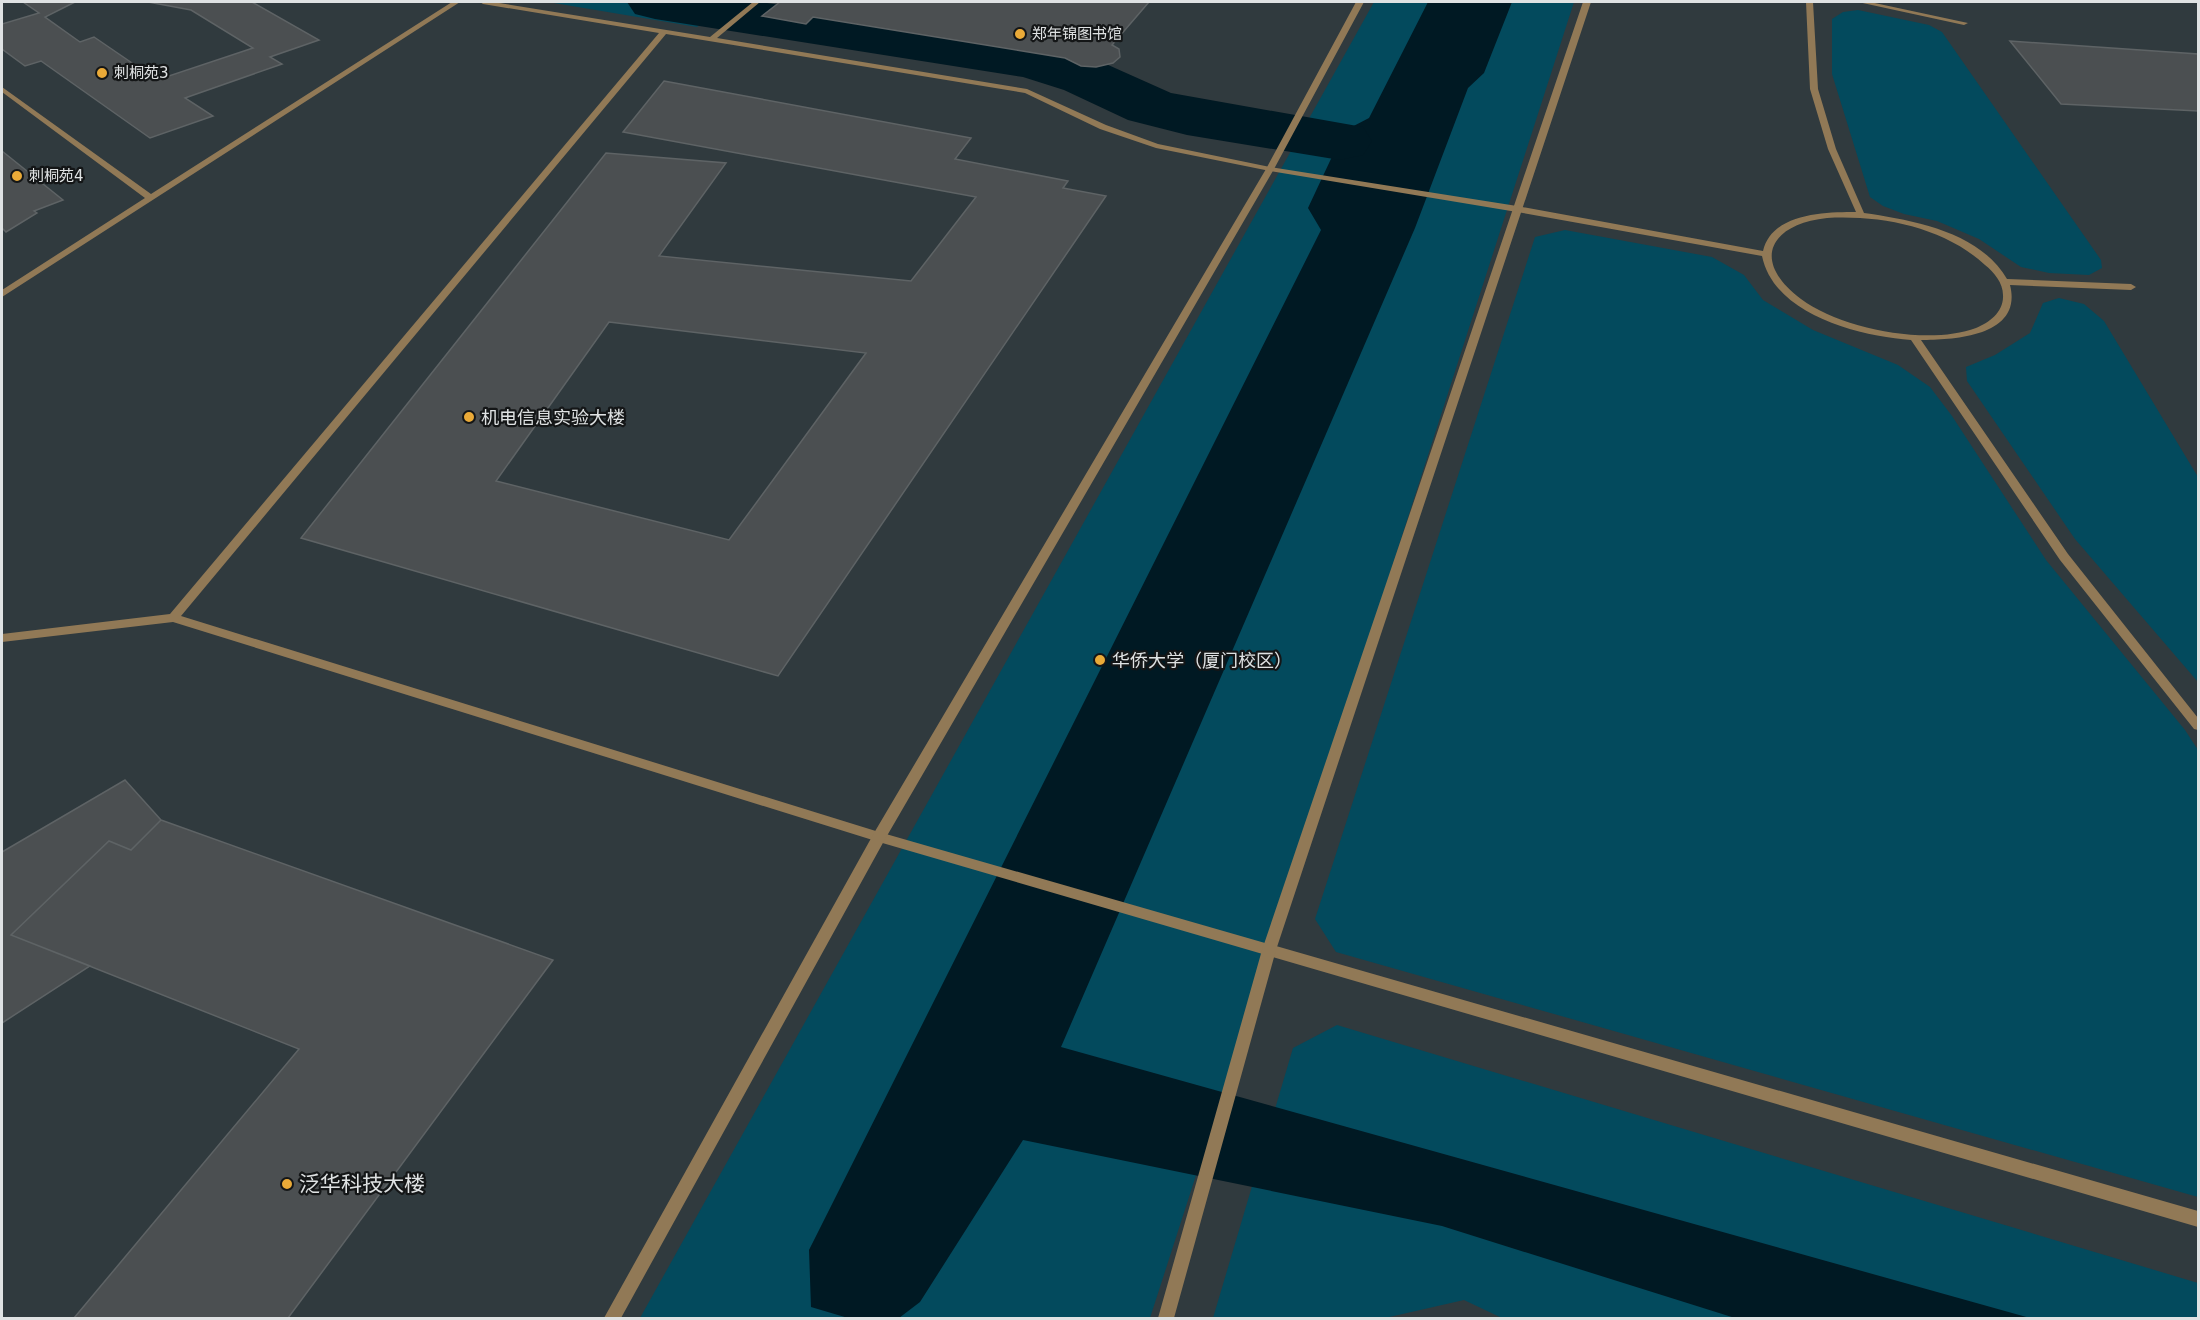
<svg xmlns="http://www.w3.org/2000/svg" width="2200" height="1320" font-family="'DejaVu Sans','Noto Sans SC',sans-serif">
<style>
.built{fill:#303a3e}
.green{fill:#034a5d}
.water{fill:#001923}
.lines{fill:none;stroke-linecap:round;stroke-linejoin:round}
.river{fill:#001923;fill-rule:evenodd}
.building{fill:#4b4f51;stroke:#5e6365;stroke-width:1.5;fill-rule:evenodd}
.service{fill:#917956;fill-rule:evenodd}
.minor{fill:#917956;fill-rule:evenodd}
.poi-dot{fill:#eaaa38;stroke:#141617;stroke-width:2}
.labels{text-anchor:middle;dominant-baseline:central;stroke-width:4.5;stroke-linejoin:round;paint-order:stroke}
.far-poi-label{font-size:15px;fill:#dfe2e3;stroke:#141617;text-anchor:start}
.poi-label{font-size:18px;fill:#dfe2e3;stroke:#141617;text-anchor:start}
.near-poi-label{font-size:21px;fill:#dfe2e3;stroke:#141617;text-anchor:start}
</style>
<rect width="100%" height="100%" fill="#2a2e30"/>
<path class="built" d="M2,2H2198V1318H2Z"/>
<path class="green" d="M548,2H729L697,27Z
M1374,2H1574L1150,1318H640Z
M1858,10L1929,25L1942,32L2101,260L2102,268L2089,275L2049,273L2021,267L1979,239L1937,221L1904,214L1883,206L1870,197L1832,74V19L1843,12Z
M1565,230L1712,257L1744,275L1763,300L1813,330L1898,365L1930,387L1952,416L2046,560L2185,730L2198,750V1197L1336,952L1315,919L1535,237Z
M2059,298L2084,304L2104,321L2198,477V682L2075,539L1967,381L1966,367L1995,355L2030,333L2043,303Z
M1337,1025L2198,1283V1318H1502L1464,1300L1385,1318H1213L1293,1048Z"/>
<path class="water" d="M1428,2H1512L1484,73L1468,88L1415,228L1061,1047L2030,1318H1735L1442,1226L1023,1140L920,1302L899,1318H848L811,1307L809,1250L1321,230L1308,208L1344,131L1369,118Z"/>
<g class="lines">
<path class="river" d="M627,2H760L1031,43L1106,64L1171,93L1363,127L1372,141L1363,155L1340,160L1187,135L1128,120L1064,90L1023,77L655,19L635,14Z"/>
</g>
<path class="building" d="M23,2H75L45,17L80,42L94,37L157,80L253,48L191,10L148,2H252L319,40L270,57L282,64L185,98L213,116L150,138L41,61L25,66L2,49V24L39,13Z
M780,2H1149L1112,45L1119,49L1120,57L1113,63L1096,67L1081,66L1065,58L813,17L806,24L762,16Z
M2010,41L2198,54V111L2061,104Z
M664,81L971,138L955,159L1068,181L1063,188L1106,196L778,676L301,538L606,153L726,163L659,256L911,281L976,197L623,132ZM609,322L866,353L729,540L496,481Z
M2,151L63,200L34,211L37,213L6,232L2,228Z
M125,780L161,820L131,850L109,841L11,935L90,966L2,1023V852Z
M161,820L553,960L288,1318H74L299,1049L11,935L109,841L131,850Z"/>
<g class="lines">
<path class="service" d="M452,2H460L2,297V290L145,198L2,92V87L151,194Z
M480,2H493L710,37L753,2H760L717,38L1027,89L1106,125L1158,144L1270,167L1517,206L1763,251C1772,213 1825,212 1856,212L1828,149L1810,89L1806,2H1813L1818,89L1836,149L1864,213C1913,220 1980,232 2007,279L2131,284L2136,287L2131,290L2010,285C2023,336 1955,340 1921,340L2068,554L2198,718V730L2194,729L2060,560L1911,340C1860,336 1774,315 1762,256L1517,212L1270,171L1156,148L1100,129L1025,93L666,34L181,616L879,832L2198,1211V1227L879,842L173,622L2,642V634L170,614L659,33L483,4ZM1827,218C1881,215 1944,227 1985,265C1994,272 2003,283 2003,295C2004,312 1989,323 1976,328C1928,346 1841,329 1801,299C1750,261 1770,224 1827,218Z
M1858,2H1870L1968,23L1964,25Z"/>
<path class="minor" d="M1356,2H1364L1274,169L884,841L621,1318H604L874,833L1266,169Z
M1583,2H1591L1276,950L1174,1318H1158L1262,950Z"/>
</g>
<g class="poi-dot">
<circle cx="1020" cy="34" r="6"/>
<circle cx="102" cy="73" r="6"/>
<circle cx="17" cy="176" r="6"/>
<circle cx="469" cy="417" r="6"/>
<circle cx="1100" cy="660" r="6"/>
<circle cx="287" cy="1184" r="6"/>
</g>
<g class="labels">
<g class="far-poi-label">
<text x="1032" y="34">郑年锦图书馆</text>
<text x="114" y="73">刺桐苑3</text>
<text x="29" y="176">刺桐苑4</text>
</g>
<g class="poi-label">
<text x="481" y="417">机电信息实验大楼</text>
<text x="1112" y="660">华侨大学（厦门校区）</text>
</g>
<g class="near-poi-label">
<text x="299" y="1184">泛华科技大楼</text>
</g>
</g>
<rect width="2200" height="1320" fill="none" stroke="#dfe2e3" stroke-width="6"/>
</svg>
